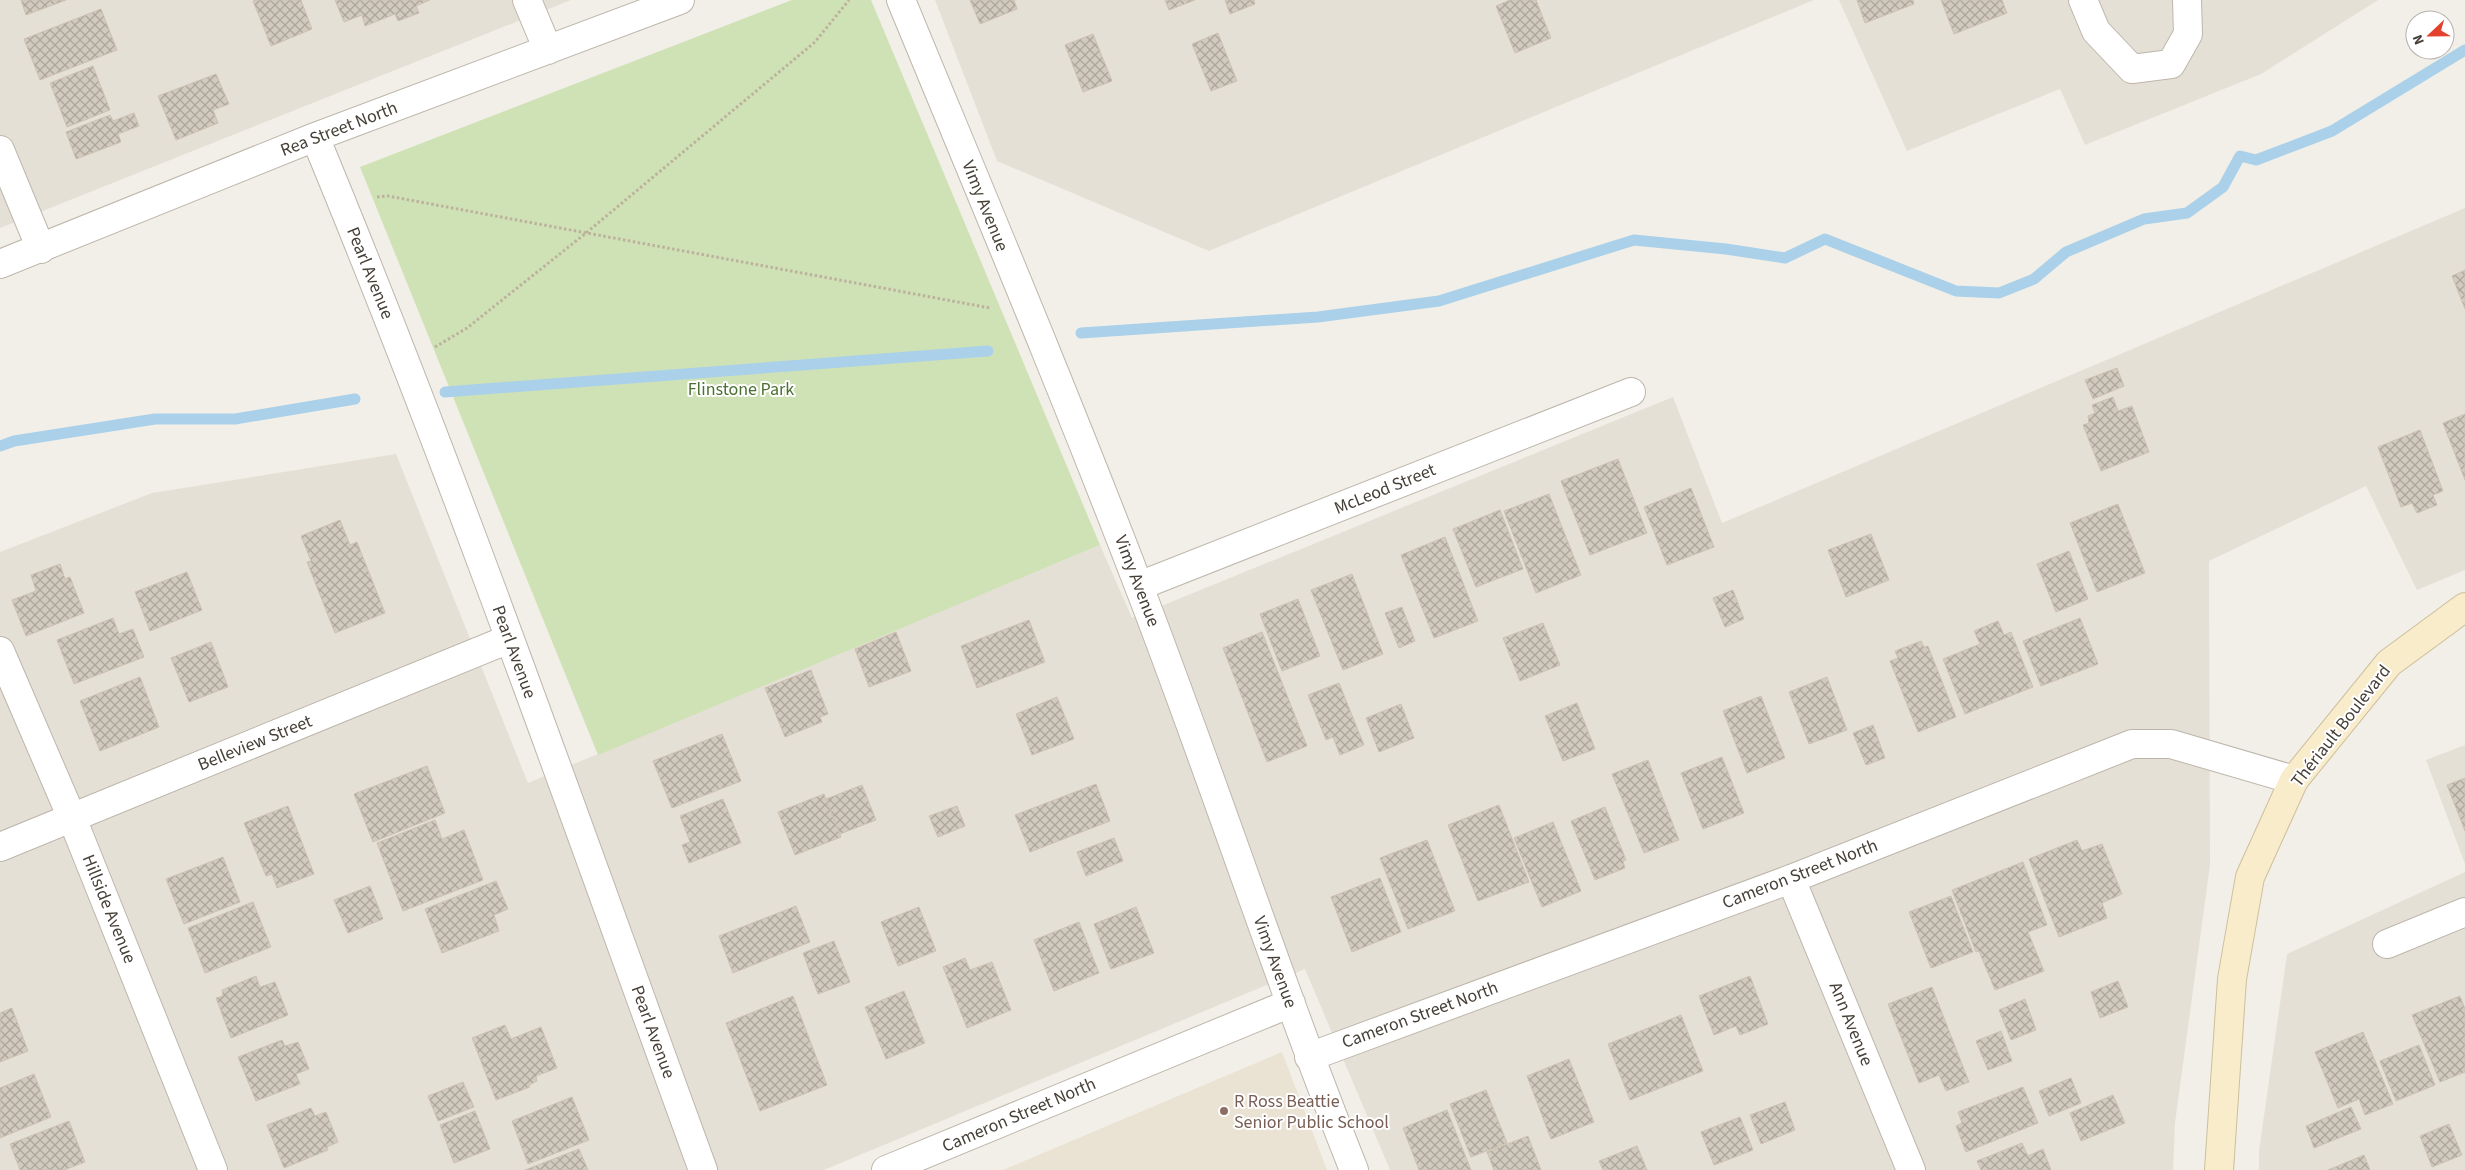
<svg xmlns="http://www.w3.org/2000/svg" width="2465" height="1170" font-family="'Source Sans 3',sans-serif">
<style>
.residential{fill:#e5e0d6}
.education{fill:#eae2d3}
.green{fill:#cfe2b5}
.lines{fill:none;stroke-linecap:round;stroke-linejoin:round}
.stream{stroke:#aad1e9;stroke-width:11}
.building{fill:url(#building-cross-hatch);stroke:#cdc1b2}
.minor-casing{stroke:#bdb6ab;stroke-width:30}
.secondary-casing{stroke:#cdbf9c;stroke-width:30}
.path{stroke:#bdb19e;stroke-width:3;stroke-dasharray:2.5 2.5;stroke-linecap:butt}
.minor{stroke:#fff;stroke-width:28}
.secondary{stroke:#f9eccb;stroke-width:28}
.education-dot{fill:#8d6e63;stroke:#fff;stroke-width:2}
.labels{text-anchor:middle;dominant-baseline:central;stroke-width:4;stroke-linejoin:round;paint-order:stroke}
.street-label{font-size:18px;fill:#453f37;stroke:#fff}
.park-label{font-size:18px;fill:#4b7030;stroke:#fff}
.education-label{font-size:18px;fill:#785e54;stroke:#fff;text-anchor:start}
</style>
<defs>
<pattern id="building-cross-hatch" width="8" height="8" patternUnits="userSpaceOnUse" patternTransform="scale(1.25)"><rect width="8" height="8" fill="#d2cabe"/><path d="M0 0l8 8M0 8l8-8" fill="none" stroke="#aca59b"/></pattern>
</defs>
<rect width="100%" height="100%" fill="#f2efe8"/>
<path class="residential" d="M0,0H571L0,228Z
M935,0H1814L1209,251L997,161Z
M1839,0H2378L2261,74L2085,145L2060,89L1907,151Z
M2465,208V570L2417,590L2366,486L2209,561L2210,865L2175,1123L2173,1170H1390L1305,969L824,1170H0V552L152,493L396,454L528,783L1100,545L1132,618L1673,397L1722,523Z
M2465,745V864L2426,760Z
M2465,872V1170H2259V1151L2287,954Z"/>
<path class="education" d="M1282,1052L1327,1170H1003Z"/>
<path class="green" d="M792,0H871L1100,545L598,755L360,167Z"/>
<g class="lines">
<path class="stream" d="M1081,333L1318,317L1439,301L1634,240L1726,249L1785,258L1825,239L1956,291L1999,293L2034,279L2066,252L2144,219L2187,213L2223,187L2240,156L2256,160L2332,131L2465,50
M445,392L988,351
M0,446L14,441L155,419H235L355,399"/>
</g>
<path class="building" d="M21,0H66L26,15Z
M257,0H301L312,29L271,46L253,1Z
M335,0H430L416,6L419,13L398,21L395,14L365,26L362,15L344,22Z
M970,0H1014L1017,9L980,24Z
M1165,0H1195L1169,10Z
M1225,0H1254L1255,4L1230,14Z
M1510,0H1536L1551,38L1515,53L1496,6Z
M1857,0H1913L1914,4L1865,23Z
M1941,0H2002L2007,13L1954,34Z
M101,9L117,50L40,80L24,39Z
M1218,33L1237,81L1211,91L1192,44Z
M1093,34L1112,81L1083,92L1065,45Z
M93,66L110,110L67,127L50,83Z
M216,74L229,104L213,110L218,123L176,140L158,96Z
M134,113L139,126L118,134L121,142L76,159L66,132L110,115L113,121Z
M2465,270V309L2452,276Z
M2117,368L2124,386L2093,399L2085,380Z
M2113,397L2118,411L2132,406L2149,452L2101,471L2083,425L2089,423L2088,416L2095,413L2092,405Z
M2465,414V480L2443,423Z
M2420,430L2443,491L2433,495L2437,505L2417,513L2412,503L2401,507L2378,447Z
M1618,459L1647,533L1590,555L1561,481Z
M1691,488L1714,547L1667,565L1644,507Z
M1549,494L1581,575L1536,593L1504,511Z
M2118,504L2145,573L2097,592L2070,523Z
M1500,510L1523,569L1476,587L1453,529Z
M340,520L350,545L357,542L385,613L335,633L307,562L311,561L301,536Z
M1871,534L1889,580L1846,597L1828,550Z
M1445,537L1478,621L1434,638L1401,555Z
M2069,551L2088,599L2056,612L2037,564Z
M60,564L65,579L70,577L84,613L26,636L12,600L36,591L31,575Z
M187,572L202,610L150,631L135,592Z
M1352,574L1383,654L1343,670L1311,590Z
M1733,590L1744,619L1725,627L1713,598Z
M1298,599L1320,656L1282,671L1260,614Z
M1402,607L1415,641L1399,648L1385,613Z
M113,618L119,634L133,629L144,657L74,684L57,640Z
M2080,618L2098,664L2041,686L2023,641Z
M1029,620L1045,662L977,688L961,646Z
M1998,621L2004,635L2011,632L2033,687L1965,714L1943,659L1980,644L1974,631Z
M1543,623L1560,665L1520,681L1503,638Z
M896,632L911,671L869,687L855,649Z
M1262,632L1307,746L1267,762L1223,648Z
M1921,641L1924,647L1928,646L1956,717L1918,732L1890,661L1898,658L1895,651Z
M211,642L228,687L189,702L171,658Z
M811,670L828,714L820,717L822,722L785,737L765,688Z
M140,677L159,727L100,751L80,701Z
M1827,677L1847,730L1809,744L1789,692Z
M1339,683L1364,745L1340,755L1333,737L1326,740L1308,695Z
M1761,696L1785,758L1747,773L1723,711Z
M1057,697L1074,739L1032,755L1016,714Z
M1577,703L1595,749L1563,761L1545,716Z
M1401,704L1414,738L1379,752L1366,718Z
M1873,725L1885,758L1866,765L1853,733Z
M722,734L741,781L672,808L653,761Z
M1722,757L1744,813L1703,829L1681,773Z
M1648,760L1679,840L1644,853L1612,774Z
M427,766L445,813L373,842L354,794Z
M2465,778V831L2447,785Z
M1096,784L1110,821L1030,852L1015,815Z
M862,785L876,820L840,834L826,799Z
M824,794L841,837L795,855L778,812Z
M723,799L741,843L689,863L682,845L690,842L680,816Z
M1499,805L1529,882L1478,901L1448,825Z
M288,806L314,874L277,888L272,874L266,876L244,823Z
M957,806L965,826L938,837L929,816Z
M1605,807L1626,860L1623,861L1625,868L1595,880L1571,821Z
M435,820L442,839L464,830L483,880L403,911L377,843Z
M1553,822L1581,891L1542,907L1514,838Z
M1114,838L1123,861L1086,876L1077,852Z
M1427,840L1455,911L1408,929L1380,858Z
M2077,840L2082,851L2102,844L2122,894L2102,903L2107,918L2059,937L2029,859Z
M223,857L240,902L184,924L166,879Z
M2023,862L2047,925L2028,932L2044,971L1995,990L1979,951L1976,952L1952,890Z
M1380,878L1401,932L1352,952L1331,897Z
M496,881L508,909L494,915L499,931L442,953L425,909Z
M370,886L383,919L348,933L334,900Z
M1951,896L1973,952L1931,968L1909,912Z
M253,902L271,947L205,973L188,928Z
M796,906L810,942L733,973L719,936Z
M919,907L936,951L898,966L881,922Z
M1136,907L1154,953L1111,969L1094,924Z
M1079,922L1099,973L1054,991L1034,940Z
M834,941L850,982L818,994L803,953Z
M965,958L970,970L992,962L1011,1010L967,1028L943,967Z
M256,976L260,987L275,982L288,1015L231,1038L216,998L223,996L222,990Z
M1750,976L1768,1024L1740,1035L1736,1026L1714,1035L1699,996Z
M2118,981L2128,1007L2100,1018L2091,992Z
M1932,987L1969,1082L1946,1091L1939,1075L1919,1083L1888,1004Z
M904,991L925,1043L886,1059L865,1007Z
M793,996L827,1085L760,1111L726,1023Z
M2460,996L2465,1009V1072L2440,1082L2412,1015Z
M2025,999L2036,1030L2011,1040L1999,1010Z
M12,1008L28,1051L0,1062V1013Z
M1681,1015L1703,1071L1630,1100L1608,1044Z
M505,1025L511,1039L541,1027L557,1068L536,1076L537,1081L529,1085L530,1087L496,1100L472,1038Z
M2001,1031L2012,1061L1988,1070L1976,1041Z
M2363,1032L2393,1104L2365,1115L2359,1099L2338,1108L2315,1052Z
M282,1040L285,1046L298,1042L309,1069L296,1074L300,1084L256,1101L238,1057Z
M2419,1045L2435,1085L2396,1101L2380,1061Z
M1569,1059L1594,1122L1551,1139L1527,1076Z
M34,1074L51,1117L0,1138V1088Z
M2071,1078L2081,1103L2049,1116L2039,1091Z
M463,1082L474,1107L438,1121L428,1096Z
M2023,1087L2038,1123L1966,1152L1956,1126L1962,1123L1958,1112Z
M1486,1090L1507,1143L1471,1157L1450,1104Z
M2113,1095L2125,1123L2081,1141L2070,1113Z
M572,1097L589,1140L528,1164L512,1121Z
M1785,1102L1795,1130L1761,1144L1750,1115Z
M2351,1107L2361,1129L2314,1148L2306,1126Z
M311,1108L315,1116L326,1112L338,1142L327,1147L328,1150L284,1168L267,1125Z
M1447,1110L1471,1170H1419L1403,1128Z
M475,1111L490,1149L454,1163L440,1125Z
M1740,1117L1753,1150L1714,1165L1701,1132Z
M69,1121L85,1162L64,1170H20L10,1144Z
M2449,1124L2462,1155L2432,1167L2420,1136Z
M1528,1136L1541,1170H1494L1487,1152Z
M2022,1143L2028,1156L2043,1149L2051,1170H1981L1977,1161Z
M1637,1146L1647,1170H1603L1599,1161Z
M579,1149L588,1170H525Z
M2364,1155L2370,1170H2328Z"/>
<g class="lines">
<defs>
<path id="minor" d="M527,0L548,50
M901,0C981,194 1063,388 1138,584C1213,778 1277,977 1354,1170
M2083,0L2096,31L2132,69L2171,64L2188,34L2187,0
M315,137C456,477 577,825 703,1170
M0,150L41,249
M0,264L315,137L680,0
M1139,586L1631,392
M0,651L72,818L213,1170
M0,847L509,639
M1791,879L1911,1170
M2387,944L2465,912
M1309,1057L1791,879L2132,744H2171L2294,780
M886,1170L1291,1003"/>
<path id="secondary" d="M2219,1170L2232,979L2250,877L2294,780L2389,663L2465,607"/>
</defs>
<use href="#minor" class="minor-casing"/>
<use href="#secondary" class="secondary-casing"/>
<path class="path" d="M377,197L388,196L990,308
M435,347L467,328L586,233L815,42L849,0"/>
<use href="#minor" class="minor"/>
<use href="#secondary" class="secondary"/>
</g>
<circle class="education-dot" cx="1224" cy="1111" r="5"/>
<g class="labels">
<g class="street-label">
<text transform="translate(339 129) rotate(-21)">Rea Street North</text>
<text transform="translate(985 206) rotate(68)">Vimy Avenue</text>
<text transform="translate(370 273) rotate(68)">Pearl Avenue</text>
<text transform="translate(1385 489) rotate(-22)">McLeod Street</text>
<text transform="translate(1137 581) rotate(69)">Vimy Avenue</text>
<text transform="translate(514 652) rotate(70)">Pearl Avenue</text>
<text transform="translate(2341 726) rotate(-52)">Thériault Boulevard</text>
<text transform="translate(255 743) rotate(-22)">Belleview Street</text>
<text transform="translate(1800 874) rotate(-21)">Cameron Street North</text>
<text transform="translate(109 909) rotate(68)">Hillside Avenue</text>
<text transform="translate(1275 962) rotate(70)">Vimy Avenue</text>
<text transform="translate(1420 1015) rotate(-20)">Cameron Street North</text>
<text transform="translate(1851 1024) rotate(68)">Ann Avenue</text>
<text transform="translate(653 1032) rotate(70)">Pearl Avenue</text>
<text transform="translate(1019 1115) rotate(-23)">Cameron Street North</text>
</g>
<g class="park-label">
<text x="741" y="389">Flinstone Park</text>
</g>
<g class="education-label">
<text x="1234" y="1101">R Ross Beattie<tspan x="1234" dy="21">Senior Public School</tspan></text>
</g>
</g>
<g transform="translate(2430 35) rotate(248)"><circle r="24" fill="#ffffff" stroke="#b5b2af"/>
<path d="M0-4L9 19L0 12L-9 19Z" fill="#e4412d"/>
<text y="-8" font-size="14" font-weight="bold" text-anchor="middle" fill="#453f37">N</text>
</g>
</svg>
